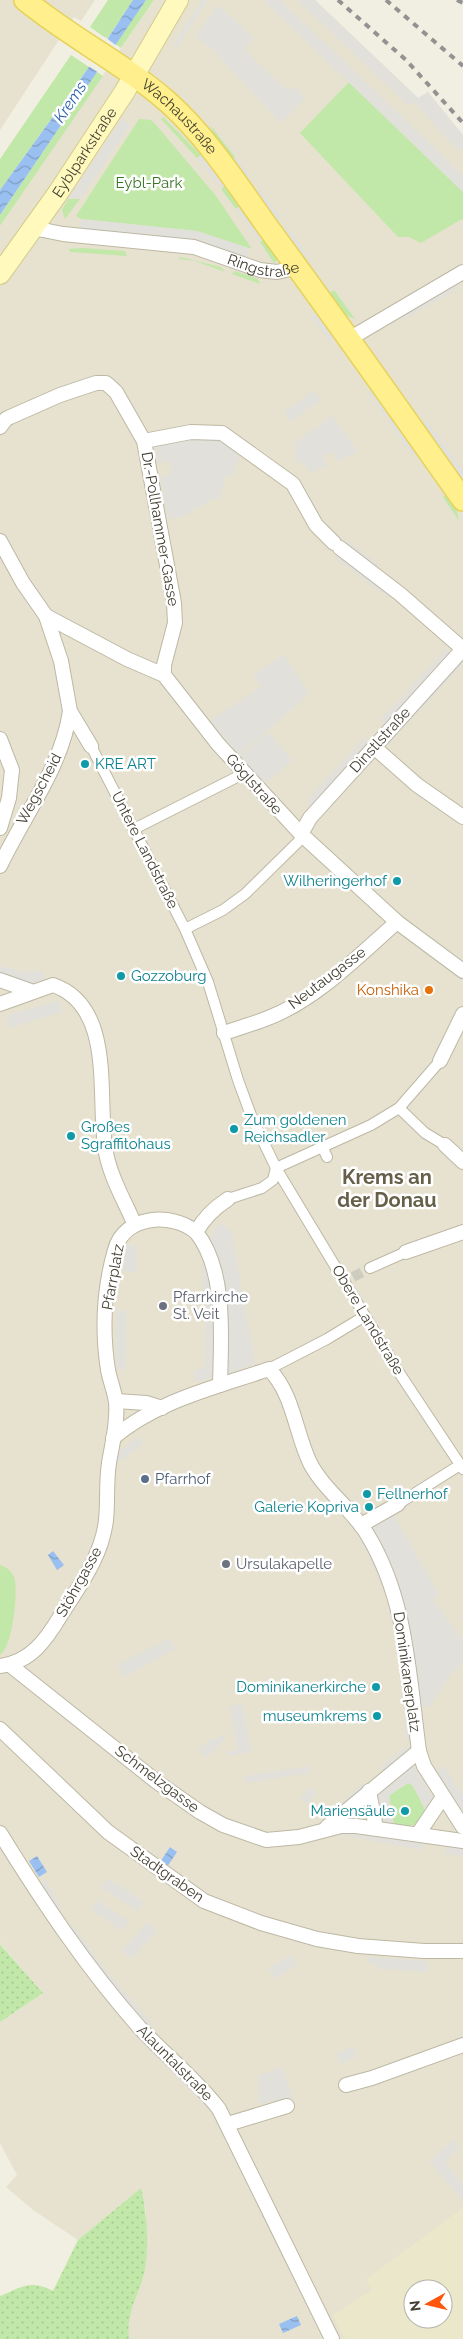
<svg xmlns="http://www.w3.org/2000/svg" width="463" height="2339" font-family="Raleway,sans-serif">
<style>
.residential{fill:#e6e2cf;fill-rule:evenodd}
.education{fill:#ebe7ca;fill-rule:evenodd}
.green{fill:#c1e8a8}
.garden{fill:url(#garden-dots)}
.parking{fill:#e1e0db}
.water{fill:url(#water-waves)}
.pier{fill:#f1efe1}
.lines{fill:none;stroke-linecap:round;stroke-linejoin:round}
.pedestrian-tunnel{stroke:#ceccbe;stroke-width:10;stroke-dasharray:10 5;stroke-linecap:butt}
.pedestrian-casing{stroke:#bdb8a4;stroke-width:12}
.minor-casing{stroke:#bdb8a4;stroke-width:16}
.secondary-casing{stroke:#d3cc8f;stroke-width:22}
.primary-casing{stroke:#e6d25b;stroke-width:24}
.pedestrian{stroke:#fff;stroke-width:10}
.minor{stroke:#fff;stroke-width:14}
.secondary{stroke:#fff9be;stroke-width:20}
.primary{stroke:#fff08d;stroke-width:21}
.rail{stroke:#929292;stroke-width:4;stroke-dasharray:6 6;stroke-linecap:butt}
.culture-dot{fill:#0f9aa8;stroke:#fff;stroke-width:2}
.food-dot{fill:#e8710a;stroke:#fff;stroke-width:2}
.worship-dot{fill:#6b7280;stroke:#fff;stroke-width:2}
.service-dot{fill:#5c6f8a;stroke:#fff;stroke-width:2}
.labels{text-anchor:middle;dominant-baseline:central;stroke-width:5;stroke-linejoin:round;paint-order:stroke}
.street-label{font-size:15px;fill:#433f32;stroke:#fff}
.park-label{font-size:15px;fill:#377525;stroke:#fff}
.culture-label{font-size:15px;fill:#0d838f;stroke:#fff;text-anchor:start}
.food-label{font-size:15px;fill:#c56008;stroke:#fff;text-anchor:end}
.worship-label{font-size:15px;fill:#5b616d;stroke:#fff;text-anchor:start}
.service-label{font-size:15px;fill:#4e5e75;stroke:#fff;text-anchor:start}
.water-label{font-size:16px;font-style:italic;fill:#2a62b0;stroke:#fff}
.district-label{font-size:20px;font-weight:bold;fill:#665f49;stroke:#fff}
</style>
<defs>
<pattern id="garden-dots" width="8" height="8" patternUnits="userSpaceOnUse" patternTransform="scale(1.25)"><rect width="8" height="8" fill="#c1e8a8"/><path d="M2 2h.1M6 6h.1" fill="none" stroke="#a7c891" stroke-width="1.8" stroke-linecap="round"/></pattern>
<pattern id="water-waves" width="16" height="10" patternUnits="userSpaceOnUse" patternTransform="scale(1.25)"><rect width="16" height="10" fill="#9ac0f1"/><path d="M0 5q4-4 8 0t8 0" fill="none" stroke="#7f9dc4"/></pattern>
</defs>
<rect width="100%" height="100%" fill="#f1efe1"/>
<path class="residential" d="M0,0H95L81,21L74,17L0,130Z
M154,0H315L418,98L428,92L463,135V2339H129L127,2323L145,2269L146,2211L140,2189L78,2240L33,2210L6,2187L17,2175L0,2143V2022L43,1993L0,1943V226ZM413,2289H443V2319H413Z"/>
<path class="education" d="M463,2208V2339H345L333,2315L372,2290L366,2279ZM413,2289H443V2319H413Z"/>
<path class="green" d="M108,0H133L107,39L90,27Z
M146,0H154L121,48L115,44Z
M71,55L89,67L0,190V159Z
M97,72L103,76L0,226V215Z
M349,82L463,192V220L462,219L421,243L409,237H398L300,133Z
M163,117L201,155L197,158L161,119Z
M139,119L151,120L157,126L216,196L252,249L197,231L81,219L76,216Z
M210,125L235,157L231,160L219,145Z
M225,186L240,206L236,209L221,189Z
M68,199H80L65,219L62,210Z
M264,239L278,260L274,263L260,242Z
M83,248L125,251L127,256L71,252L68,249Z
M180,257L221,267L225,272L195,261L179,259Z
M235,271L258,279L260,284L232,274Z
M334,290L355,319L343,314L329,294Z
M447,494L456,507L459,521L443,497Z
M0,1565C6,1567 12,1571 14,1577C19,1590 12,1649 0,1655Z
M409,1783L413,1786L425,1810C424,1828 408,1827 394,1825L389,1795Z"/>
<path class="garden" d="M0,1944L43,1993L0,2022Z
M141,2188C147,2212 149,2244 145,2269C140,2295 126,2309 129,2339H0V2296C23,2287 30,2279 53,2291L78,2240Z"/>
<path class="parking" d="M202,0H208L177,47L173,45Z
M263,0H280L412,126L463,176V192Z
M297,0H315L418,98L428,92L463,135V148L458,151L414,102L409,106Z
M218,5L254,39L244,50L288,91L293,86L305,98L281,123L213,50L195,37Z
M122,119L130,125L81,198H68Z
M201,155L225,186L221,189L197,158Z
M235,157L250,176L246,179L231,160Z
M260,189L281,218L276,221L255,192Z
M240,206L264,239L260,242L236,209Z
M81,219L197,231L248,248L247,259L79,230Z
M288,228L307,255L303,258L284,231Z
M460,279L457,289L402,321L404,311Z
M317,314L334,337L329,341L312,317Z
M314,390L321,400L291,422L284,412Z
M372,390L389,413L384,416L368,393Z
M332,416L358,452L337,461L333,452L323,456L327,466L309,473L304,462L298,464L294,443Z
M392,417L417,451L412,455L387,420Z
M427,421L463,471V482L422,425Z
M192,440H220L241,452L232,477L225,476L220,500L212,499L185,516L168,519L160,477L172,475L169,461L158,464L156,446Z
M348,541L380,566L376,571L344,545Z
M339,553L391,591L387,597L335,558Z
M448,647L450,658L384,729L381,719Z
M284,654L309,694L239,755L210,721L261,687L253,675Z
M463,657V664L388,745L384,742Z
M268,732L292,760L264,784L240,756Z
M366,736L367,748L309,812L308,799Z
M370,758L373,761L330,808L326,805Z
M0,966L24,972L43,971L45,982L27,983L0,977Z
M59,1000L62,1012L9,1028L6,1016Z
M220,1223L231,1230L255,1364L225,1374L208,1239Z
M124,1245H136V1272H123Z
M203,1262H208L216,1316V1376L196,1382L193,1371L205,1367L206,1303H202Z
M116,1310L126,1311V1369H116Z
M139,1436L143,1444L116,1464L120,1451Z
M394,1515L439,1595L433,1600L463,1640V1661L446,1681L430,1706L419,1707L370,1529Z
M364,1535L391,1595L399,1633L411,1739L407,1740L395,1633L386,1596L360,1537Z
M170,1638L175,1649L124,1677L118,1665Z
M243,1704L251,1752L228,1756L227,1752L237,1750L230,1706Z
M222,1735L225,1739L218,1745L219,1747L205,1758L199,1749L213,1738L215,1740Z
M405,1747L409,1752L384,1773L380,1768Z
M409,1765L415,1767L434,1800L425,1813L423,1803L413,1786L409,1783L405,1784L389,1796L394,1825L381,1822L377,1797L378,1791Z
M310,1766V1773L246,1783L245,1776Z
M444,1766L463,1795V1818L434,1772Z
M365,1782L368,1786L347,1804L344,1801Z
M310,1787L317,1793L306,1804L300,1798Z
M341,1830L424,1840L422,1850L344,1835L308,1840Z
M446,1845L463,1847V1856L445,1854Z
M108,1878L144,1902L138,1911L101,1888Z
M46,1880L61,1907L56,1910L41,1883Z
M97,1900L129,1921L123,1931L91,1910Z
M148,1922L157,1931L131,1959L121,1951Z
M73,1926L109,1974L153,2025L149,2029L68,1931Z
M291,1955L297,1965L275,1979L268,1968Z
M368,1957L428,1961L427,1972L378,1969V1964L368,1963Z
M139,2033L207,2098L328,2339H323L212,2113L136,2036Z
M353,2047L357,2057L341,2064L336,2054Z
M281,2067L293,2097L259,2104L258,2076Z
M453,2140L460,2148L445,2162L463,2184L462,2200L429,2161Z"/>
<path class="water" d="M133,0H146L0,215V190L89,67Z
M53,1551L64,1565L57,1570L48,1555Z
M170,1847L177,1852L167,1867L160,1862Z
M37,1856L47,1872L39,1877L29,1861Z
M297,2316L301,2325L283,2333L279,2324Z"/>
<path class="pier" d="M105,37L117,46L99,73L87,65Z"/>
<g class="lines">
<path class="pedestrian-tunnel" d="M353,1277L370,1268"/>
<defs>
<path id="pedestrian" d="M91,746L185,929L208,982L238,1080L252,1118L276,1168L400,1374L463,1469
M134,829L235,778L243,772
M185,929L223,910L245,894L299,841L301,834
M399,1108L425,1133L445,1145
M322,1146L327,1157
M276,1168L371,1125L399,1108L440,1061
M228,1199L262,1188L273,1180L276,1168
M370,1268L406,1252
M269,1369L327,1339L365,1316
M398,1504L460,1465"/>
<g id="minor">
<path id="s1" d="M33,228L63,234L194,247L260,270L277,272L298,267"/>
<path d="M349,339L463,272"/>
<path d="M0,427L6,419L10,417L60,395L96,383H106L116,392L144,441L174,603L175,623L164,665V675"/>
<path d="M144,441L191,432L222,433L293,484L316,525L334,543"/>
<path d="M0,541L23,583L46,616L61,661L70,711L91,746"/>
<path d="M340,548L400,594L463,649"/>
<path d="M46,616L127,659L164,675L218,744L301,834L397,922L463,971"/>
<path d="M0,739L12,770L9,798L0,828"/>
<path d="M374,747L417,785L463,817"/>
<path d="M301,834L310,818L463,649"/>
<path d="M0,866C24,815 62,767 70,711"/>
<path d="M0,980L31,991"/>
<path d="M0,1004L53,985C117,1007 96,1101 106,1153C111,1178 124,1200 134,1223"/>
<path d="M224,1033C238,1028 253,1024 268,1018C317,999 357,957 397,922"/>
<path d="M440,1061L463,1014"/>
<path d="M445,1145L463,1162"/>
<path d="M406,1252L463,1232"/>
<path d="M220,1385C221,1338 227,1271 196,1232C204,1218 214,1208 228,1199"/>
<path d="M116,1401L146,1403L162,1408"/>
<path d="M113,1438C156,1401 217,1387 269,1369C294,1395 295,1432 310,1463C324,1490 351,1508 367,1534C407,1599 409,1677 419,1751L424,1766L463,1827"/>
<path d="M361,1525L398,1504"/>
<path d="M10,1665L157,1782L200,1812L223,1825L266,1840L299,1837L341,1826H356L463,1841"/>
<path d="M0,1666C31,1662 46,1640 61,1615C80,1585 102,1556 106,1520C108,1501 106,1482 109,1463C112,1444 118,1423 116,1403C115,1392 110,1381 108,1370C102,1331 104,1288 115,1250C124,1215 172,1212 196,1232"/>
<path d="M0,1729L108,1832L204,1901L261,1923L317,1939L358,1946L424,1951H463"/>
<path d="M369,1791L376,1828"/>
<path d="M327,1827L419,1751"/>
<path d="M0,1833C42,1901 86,1967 139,2027C165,2055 196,2079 219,2109L332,2339"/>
<path d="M418,1834L443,1797"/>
<path d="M346,2085L372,2078L463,2045"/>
<path d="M228,2124L287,2106"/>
</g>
<g id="secondary">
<path id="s2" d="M0,274L58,193L125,91L178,0"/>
</g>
<g id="primary">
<path id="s3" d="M25,0C71,38 125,64 169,103C210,140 240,189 272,233C337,321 400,411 463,500"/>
</g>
</defs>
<use href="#pedestrian" class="pedestrian-casing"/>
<use href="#minor" class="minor-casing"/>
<use href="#secondary" class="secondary-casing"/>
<use href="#primary" class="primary-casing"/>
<use href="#pedestrian" class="pedestrian"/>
<use href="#minor" class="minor"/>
<use href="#secondary" class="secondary"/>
<use href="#primary" class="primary"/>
<path class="rail" d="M338,0L406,60L463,123
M386,0L463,66
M457,0L463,3"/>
</g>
<g class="culture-dot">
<circle cx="85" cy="764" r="5"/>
<circle cx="397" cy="881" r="5"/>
<circle cx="121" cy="976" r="5"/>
<circle cx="234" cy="1129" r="5"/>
<circle cx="71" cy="1136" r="5"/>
<circle cx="367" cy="1494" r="5"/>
<circle cx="369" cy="1507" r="5"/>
<circle cx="376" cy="1687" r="5"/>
<circle cx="377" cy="1716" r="5"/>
<circle cx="405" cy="1811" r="5"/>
</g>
<circle class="food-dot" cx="429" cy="990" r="5"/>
<g class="worship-dot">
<circle cx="163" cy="1306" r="5"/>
<circle cx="226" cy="1564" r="5"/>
</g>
<circle class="service-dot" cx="145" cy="1479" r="5"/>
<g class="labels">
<g class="street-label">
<text stroke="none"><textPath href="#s3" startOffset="194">Wachaustraße</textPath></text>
<text stroke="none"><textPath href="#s2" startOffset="148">Eyblparkstraße</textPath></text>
<text stroke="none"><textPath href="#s1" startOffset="235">Ringstraße</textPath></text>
<text transform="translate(160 529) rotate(80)">Dr.-Pollhammer-Gasse</text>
<text transform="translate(380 740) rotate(-48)">Dinstlstraße</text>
<text transform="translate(254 784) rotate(48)">Göglstraße</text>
<text transform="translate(39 789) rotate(-62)">Wegscheid</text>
<text transform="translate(145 850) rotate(63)">Untere Landstraße</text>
<text transform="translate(327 978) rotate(-37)">Neutaugasse</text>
<text transform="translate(113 1277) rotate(-80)">Pfarrplatz</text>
<text transform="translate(368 1320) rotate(59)">Obere Landstraße</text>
<text transform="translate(79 1582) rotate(-61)">Stöhrgasse</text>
<text transform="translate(407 1672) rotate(82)">Dominikanerplatz</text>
<text transform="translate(157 1779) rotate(37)">Schmelzgasse</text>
<text transform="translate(167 1874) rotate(35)">Stadtgraben</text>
<text transform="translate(175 2063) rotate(45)">Alauntalstraße</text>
</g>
<g class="park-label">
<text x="149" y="183">Eybl-Park</text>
</g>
<g class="culture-label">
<text x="95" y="764">KRE ART</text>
<text x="387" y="881" text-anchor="end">Wilheringerhof</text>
<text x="131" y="976">Gozzoburg</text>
<text x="244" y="1120">Zum goldenen<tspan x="244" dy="17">Reichsadler</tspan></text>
<text x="81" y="1127">Großes<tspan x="81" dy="17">Sgraffitohaus</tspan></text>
<text x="377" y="1494">Fellnerhof</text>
<text x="359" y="1507" text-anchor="end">Galerie Kopriva</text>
<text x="366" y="1687" text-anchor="end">Dominikanerkirche</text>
<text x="367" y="1716" text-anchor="end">museumkrems</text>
<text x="395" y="1811" text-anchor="end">Mariensäule</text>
</g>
<g class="food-label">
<text x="419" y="990">Konshika</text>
</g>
<g class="worship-label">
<text x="173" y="1297">Pfarrkirche<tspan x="173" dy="17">St. Veit</tspan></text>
<text x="236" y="1564">Ursulakapelle</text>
</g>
<g class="service-label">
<text x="155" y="1479">Pfarrhof</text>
</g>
<g class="water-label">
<text transform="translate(70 102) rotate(-56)">Krems</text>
</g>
<g class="district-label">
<text x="387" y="1177">Krems an<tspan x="387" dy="23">der Donau</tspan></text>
</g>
</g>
<g transform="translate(428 2304) rotate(262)"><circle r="24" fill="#ffffff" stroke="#b4b2ad"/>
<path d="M0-4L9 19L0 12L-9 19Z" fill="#ff560b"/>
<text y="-8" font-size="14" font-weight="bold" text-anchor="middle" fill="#433f32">N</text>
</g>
</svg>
